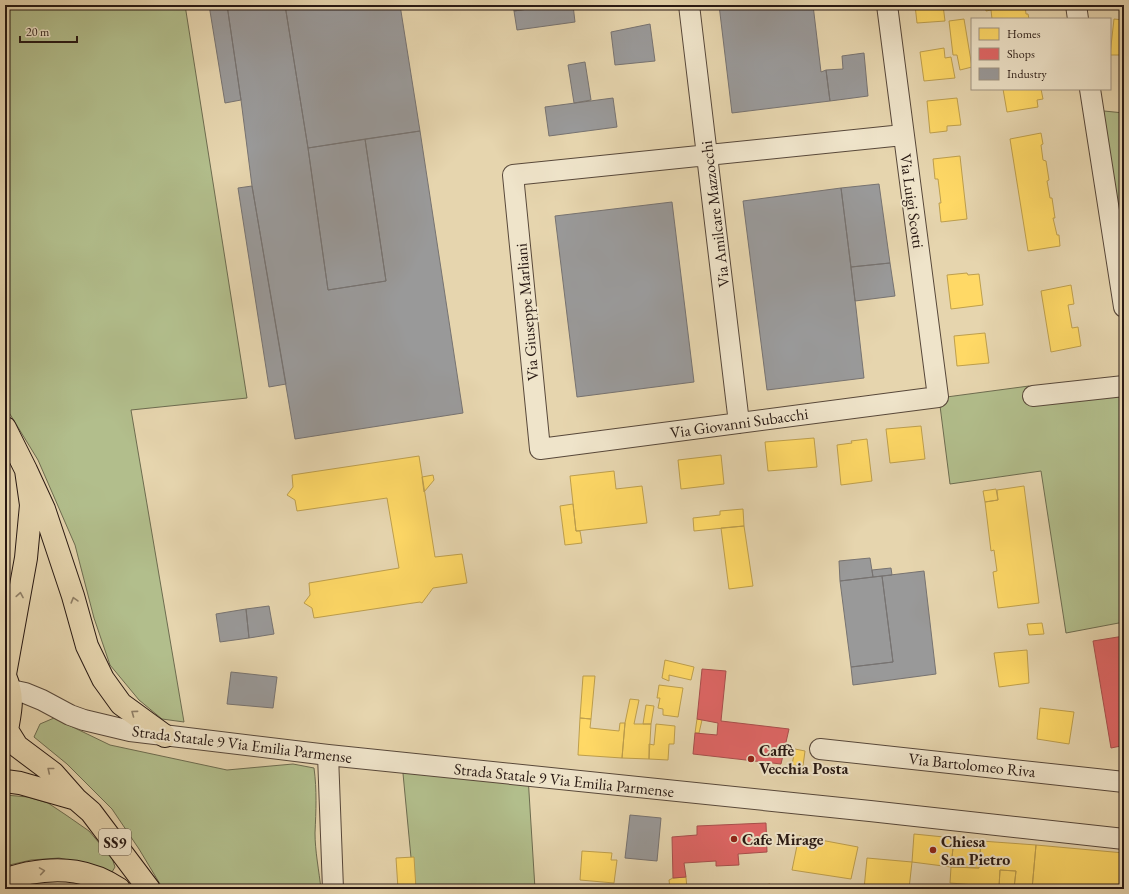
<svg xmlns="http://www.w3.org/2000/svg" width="1129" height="894" font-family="'EB Garamond',serif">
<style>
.green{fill:#b2be8c;stroke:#6d6c50}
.homes{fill:#ffd966;stroke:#be9f4d}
.shops{fill:#e06666;stroke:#a94f4d}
.industry{fill:#999;stroke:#777371}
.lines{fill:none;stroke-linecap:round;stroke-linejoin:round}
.minor-casing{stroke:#58483a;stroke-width:22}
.major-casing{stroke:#281913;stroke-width:24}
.highway-casing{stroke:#281913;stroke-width:24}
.minor{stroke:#efe4ca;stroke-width:20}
.major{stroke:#e6d5ae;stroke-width:22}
.highway{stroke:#e6d5ae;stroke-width:22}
.oneway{stroke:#908068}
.poi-dot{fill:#8f2418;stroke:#efe4ca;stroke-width:1.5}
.labels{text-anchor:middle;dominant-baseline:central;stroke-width:4;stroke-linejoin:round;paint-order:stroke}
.shield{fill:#efe4ca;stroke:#64564a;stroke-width:1}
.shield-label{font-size:15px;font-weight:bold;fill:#281913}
.street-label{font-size:16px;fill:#281913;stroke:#efe4ca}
.poi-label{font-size:16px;font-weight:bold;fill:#281913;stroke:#efe4ca;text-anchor:start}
</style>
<rect width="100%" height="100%" fill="#e6d5ae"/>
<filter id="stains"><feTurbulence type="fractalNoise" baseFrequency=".005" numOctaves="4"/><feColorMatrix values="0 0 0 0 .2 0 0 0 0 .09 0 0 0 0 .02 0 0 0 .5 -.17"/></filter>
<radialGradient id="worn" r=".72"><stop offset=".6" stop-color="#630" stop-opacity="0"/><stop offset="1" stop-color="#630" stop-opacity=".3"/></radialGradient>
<path class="green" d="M5,5H185L247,398L131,410L184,722L162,719L139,700L110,665L94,618L75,545L38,460L5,406Z
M1094,110L1124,113V317Z
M1029,386V397L1124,387V622L1066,633L1041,471L950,484L939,398Z
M54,718L110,745L227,770L293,764L314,768C317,790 316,811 315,833C315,851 319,871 321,889H163L139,849L112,809L67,764L34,737L40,724Z
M402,763L528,776L535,889H414Z
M5,795L28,797L48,803L66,815L89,831L112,858L115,867L112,872L78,862L59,858L31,860L5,866Z"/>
<path class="homes" d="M915,5H943L945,21L917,23Z
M985,5H1025L1026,14H1028L1029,19H992L991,10L986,11Z
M964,19L972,67L960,70L957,55H953L949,21Z
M1114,19L1124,20V55H1110Z
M944,48L945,58L951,57L955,78L924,81L920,52Z
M1003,89H1041L1043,99L1037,100L1038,107L1007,112Z
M957,98L961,125L947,126V131L930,133L927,101Z
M1041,133L1043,144L1041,145L1043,160L1046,161L1049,180L1047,181L1050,198H1052L1055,218H1053L1057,235H1059L1060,246L1028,251L1010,139Z
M960,156L967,219L941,222L939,203H941L938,179H935L933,159Z
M967,273L968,275L979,274L983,305L951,309L947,275Z
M1071,285L1074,304L1068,305L1072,328L1078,327L1081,346L1051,352L1041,291Z
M985,333L989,363L957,366L954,336Z
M921,426L925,459L890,463L886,429Z
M814,438L817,467L768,471L765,442Z
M867,439L872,481L841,485L837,445L852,443L851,441Z
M721,455L724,484L681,489L678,460Z
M419,456L435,557L462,554L467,583L433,588L422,603L420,602L314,618L312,608L304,603L310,595L309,583L399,568L387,498L297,511L295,500L287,495L293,487L292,475Z
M614,471L616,489L642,486L647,523L576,531L570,476Z
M433,475L434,480L424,492L422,477Z
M1024,486L1039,603L998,608L993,572L997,571L994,550L991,551L985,502L998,500L997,490Z
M996,489L998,500L985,502L983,491Z
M573,504L576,531H580L582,543L565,545L560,506Z
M743,509L744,526L694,531L693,518L720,515V511Z
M744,526L753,586L729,589L721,528Z
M1042,623L1044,634L1029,635L1027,624Z
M1027,650L1029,683L999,687L994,653Z
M665,660L694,667L691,680L669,675V681L662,678Z
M583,676H595L591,719L580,718Z
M659,685L683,688L678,717L663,715V709L658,708L660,698H657Z
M630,699L639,700L634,724H651L649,759L622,758L625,723Z
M646,705L654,706L651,724H643Z
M1040,708L1074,712L1069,744L1037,739Z
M580,718L591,719L590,728L619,731L620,723H625L622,758L578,755Z
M697,719L702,720L699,733H695Z
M656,724L675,726L674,744H669L668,760L649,759V744L654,745Z
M795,749L805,751L803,766L792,765Z
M914,834L954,838L951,867L912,862Z
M799,836L858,847L851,879L792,870Z
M954,838L981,841L979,868L951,867Z
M981,841L1036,845L1032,889L1014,888L1016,871L1000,870L999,887L950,883L951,867L979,868Z
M1036,845L1124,853V889H1032Z
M582,851L612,853L611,860H617L614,883L580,880Z
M414,857L416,889H398L396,858Z
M867,858L912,862L909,889H864Z
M1000,870L1016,871L1014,888L999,887Z
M686,877L687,889H670L669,880L673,878Z
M770,884V889H752V887Z"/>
<path class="shops" d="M1124,636V749H1121V746L1111,748L1093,641Z
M702,669L726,671L721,721L789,729L781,764L693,754L695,733L717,735L718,723L697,719Z
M766,823L767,852L738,854L739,865L716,866V861L684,863L686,877L673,878L672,837L697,835V826Z"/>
<path class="industry" d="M209,5H227L241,100L225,103Z
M227,5H285L308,148L328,290L386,281L365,139L420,131L463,413L295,439L252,186L241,100Z
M285,5H400L420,131L308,148Z
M513,5H556L514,11Z
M556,5H573L575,22L517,30L514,11Z
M719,5H813L821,72L826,70L830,101L732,113Z
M650,24L655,61L615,65L611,32Z
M864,53L868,96L830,101L826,70L843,69L842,56Z
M585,62L591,100L574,103L568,65Z
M613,98L617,127L549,136L545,107Z
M365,139L386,281L328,290L308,148Z
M879,184L890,263L851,267L841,188Z
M252,186L286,384L269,387L238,188Z
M841,188L856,308L864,378L767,390L743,201Z
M672,202L694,382L577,397L555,216Z
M890,263L895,296L855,301L851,267Z
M870,558L873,577L840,581L839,561Z
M891,568L892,575L873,577L872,570Z
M924,571L936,674L853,685L851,667L893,662L882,576Z
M882,576L893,662L851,667L840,581Z
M269,606L274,634L249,638L246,609Z
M246,609L249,638L220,642L216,614Z
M231,672L277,677L273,708L227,704Z
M630,815L661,818L657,861L625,858Z"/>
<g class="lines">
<defs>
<path id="minor" d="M689,5L739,423
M887,5L938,397L540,449L513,175L903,135
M1076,5L1078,19
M1090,89L1124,307
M1033,396L1124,386
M11,690L25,693L42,700L70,715L84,720L130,731L328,755L870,811L1124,839
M820,749L1124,782
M328,755L333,889"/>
<path id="major" d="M5,676C14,697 11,708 7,730L5,732
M7,730L17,746L53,773L76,799
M5,781L20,783L76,799L91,812L149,889"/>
<path id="highway" d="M5,428L26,470L31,505L26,558L5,674
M26,470L44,509L73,596L87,646L103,679L121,704L165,736
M5,881C13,876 20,875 29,873C62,867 90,870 119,889"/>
</defs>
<use href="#minor" class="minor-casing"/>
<use href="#major" class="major-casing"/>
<use href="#highway" class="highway-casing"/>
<use href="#minor" class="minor"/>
<use href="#major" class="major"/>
<use href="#highway" class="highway"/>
</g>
<defs><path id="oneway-chevron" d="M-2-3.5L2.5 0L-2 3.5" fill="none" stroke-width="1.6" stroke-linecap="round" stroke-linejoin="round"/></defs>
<g class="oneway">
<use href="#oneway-chevron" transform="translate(20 595) rotate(-80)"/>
<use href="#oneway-chevron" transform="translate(74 600) rotate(-106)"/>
<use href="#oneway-chevron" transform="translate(134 713) rotate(-144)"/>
<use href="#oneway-chevron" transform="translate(50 770) rotate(-141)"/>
<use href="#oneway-chevron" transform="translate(42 871) rotate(-9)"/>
</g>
<g class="poi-dot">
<circle cx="751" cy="759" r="4"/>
<circle cx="734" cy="839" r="4"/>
<circle cx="933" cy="850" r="4"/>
</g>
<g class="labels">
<rect class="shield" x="99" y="829" width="32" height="26" rx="3"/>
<g class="shield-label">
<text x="115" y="842">SS9</text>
</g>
<g class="street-label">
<text transform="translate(912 201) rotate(82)">Via Luigi Scotti</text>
<text transform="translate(715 214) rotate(-97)">Via Amilcare Mazzocchi</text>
<text transform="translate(527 312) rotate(-95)">Via Giuseppe Marliani</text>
<text transform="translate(739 423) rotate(-8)">Via Giovanni Subacchi</text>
<text transform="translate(242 744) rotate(7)">Strada Statale 9 Via Emilia Parmense</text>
<text transform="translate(972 765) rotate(6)">Via Bartolomeo Riva</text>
<text transform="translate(564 780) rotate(6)">Strada Statale 9 Via Emilia Parmense</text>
</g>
<g class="poi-label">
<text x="759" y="750">Caffè<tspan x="759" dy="18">Vecchia Posta</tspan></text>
<text x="742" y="839">Cafe Mirage</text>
<text x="941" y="841">Chiesa<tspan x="941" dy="18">San Pietro</tspan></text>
</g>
</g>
<rect width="1129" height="894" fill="none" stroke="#e6d5ae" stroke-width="20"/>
<rect x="6" y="6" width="1117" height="882" fill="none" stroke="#281913" stroke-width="2"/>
<rect x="10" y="10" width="1109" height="874" fill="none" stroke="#281913"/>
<rect x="971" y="18" width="140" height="72" fill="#efe4ca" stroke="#9f9381"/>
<rect x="979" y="28" width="20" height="12" fill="#ffd966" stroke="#9f9381"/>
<text x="1007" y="38" font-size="12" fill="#281913">Homes</text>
<rect x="979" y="48" width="20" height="12" fill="#e06666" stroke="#9f9381"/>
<text x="1007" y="58" font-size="12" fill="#281913">Shops</text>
<rect x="979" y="68" width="20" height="12" fill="#999999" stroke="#9f9381"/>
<text x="1007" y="78" font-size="12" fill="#281913">Industry</text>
<path d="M20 36v6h57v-6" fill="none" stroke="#281913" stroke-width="2"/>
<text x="26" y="36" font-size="12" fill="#281913" stroke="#efe4ca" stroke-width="3" paint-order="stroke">20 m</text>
<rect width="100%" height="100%" filter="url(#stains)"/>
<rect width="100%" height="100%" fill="url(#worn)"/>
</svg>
